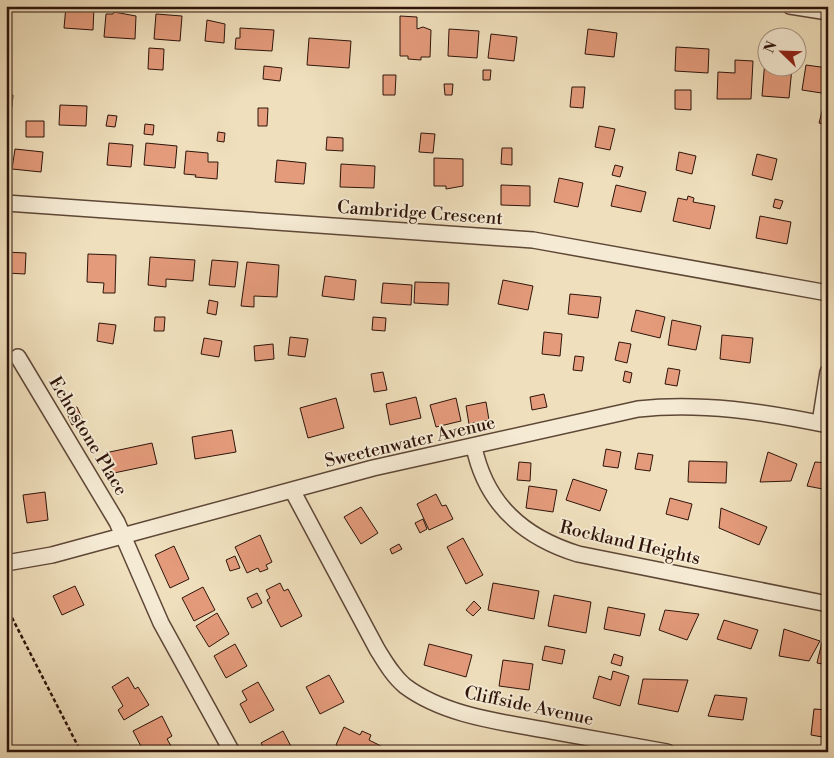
<svg xmlns="http://www.w3.org/2000/svg" width="834" height="758" font-family="'Libre Bodoni',serif">
<style>
.building{fill:#e49b7b;stroke:#2e140b}
.lines{fill:none;stroke-linecap:round;stroke-linejoin:round}
.street-casing{stroke:#5e4737;stroke-width:18}
.path{stroke:#2e140b;stroke-width:2.5;stroke-dasharray:4 2.5;stroke-linecap:butt}
.street{stroke:#f5ead3;stroke-width:15}
.labels{text-anchor:middle;dominant-baseline:central;stroke-width:4;stroke-linejoin:round;paint-order:stroke}
.street-label{font-size:18px;fill:#2e140b;stroke:#f5ead3}
</style>
<rect width="100%" height="100%" fill="#efdfbc"/>
<filter id="stains"><feTurbulence type="fractalNoise" baseFrequency=".004" numOctaves="4"/><feColorMatrix values="0 0 0 0 .2 0 0 0 0 .09 0 0 0 0 .02 0 0 0 .5 -.17"/></filter>
<radialGradient id="worn" r=".72"><stop offset=".6" stop-color="#630" stop-opacity="0"/><stop offset="1" stop-color="#630" stop-opacity=".3"/></radialGradient>
<path class="building" d="M66,6L94,7L93,30L64,28Z
M114,12L136,16L135,39L104,37L106,14H113Z
M156,14L182,16L180,41L154,39Z
M400,16L417,17V29L423,27L431,30L430,57H421V60L408,59V56H400Z
M207,20L225,24L224,43L205,41Z
M240,28L274,30L272,51L235,49L236,38H240Z
M449,29L479,31L477,58L448,56Z
M588,29L617,33L614,57L585,54Z
M491,34L517,37L514,61L488,58Z
M309,38L351,41L349,68L307,65Z
M676,47L709,49L708,73L675,71Z
M149,48L164,49L163,70L148,69Z
M735,60L753,61L751,99H717L718,72L735,73Z
M765,60L766,68H792L789,98L762,96Z
M806,65L828,68V94L802,90Z
M264,66L282,68L280,81L263,79Z
M483,70H491L490,80H483Z
M383,75H396L395,95H383Z
M444,84H453L452,95H445Z
M572,87H585L583,108L570,107Z
M675,90H691V110L675,109Z
M6,95H13L12,107L6,106Z
M60,105L87,106L86,126L59,125Z
M258,108H268L267,126H258Z
M823,108L828,110V125L819,123Z
M108,115L117,116L115,127L106,126Z
M26,121H44V137H26Z
M145,124L154,125L153,135L144,134Z
M599,126L615,129L610,150L595,147Z
M218,132L225,133L224,142L217,141Z
M421,133L435,134L433,153L419,152Z
M327,137L343,138V151L326,150Z
M109,143L133,145L131,167L107,165Z
M146,143L177,146L175,168L144,165Z
M502,148H512V165L501,164Z
M15,149L43,152L41,172L12,169Z
M186,151L208,153V162H218L217,179L195,177L196,175L184,174Z
M679,152L696,156L692,174L676,170Z
M757,154L777,159L772,180L752,175Z
M434,158L463,159V186L446,189V186H434Z
M277,160L306,163L304,184L275,182Z
M341,164L375,166L374,188L340,187Z
M615,165L623,167L620,177L612,175Z
M559,178L583,183L578,207L554,202Z
M501,185L530,186V206L501,205Z
M616,185L646,192L641,212L611,206Z
M688,196L694,198L693,202L715,206L710,229L673,221L678,198L687,200Z
M775,199L783,201L780,209L773,207Z
M760,216L791,222L787,244L756,238Z
M6,252L26,253L25,274L6,273Z
M88,254L116,255L115,293H103L104,283L87,282Z
M150,257L195,260L193,281L166,279V287L148,285Z
M212,260L238,262L235,287L209,285Z
M247,262L279,265L277,297L254,296V307L241,306Z
M325,276L356,280L354,300L322,296Z
M503,280L533,286L528,310L498,304Z
M415,282L449,283L448,305L414,303Z
M383,283L412,285L411,305L381,303Z
M570,294L601,297L598,318L568,314Z
M209,300L218,302L216,315L207,313Z
M636,310L665,317L660,338L631,331Z
M155,317H165L164,331H154Z
M373,317L386,318L385,331L372,330Z
M672,320L701,326L696,350L668,345Z
M99,323L116,325L113,344L97,341Z
M544,332L562,334L560,356L542,354Z
M722,335L753,338L750,363L720,359Z
M290,337L308,339L305,357L288,355Z
M204,338L222,341L219,357L201,354Z
M619,342L631,344L627,363L615,360Z
M273,344L274,359L255,361L254,346Z
M575,356L584,357L582,371L573,370Z
M668,368L680,370L677,386L665,384Z
M625,371L632,373L630,383L623,381Z
M383,372L387,390L374,392L371,374Z
M544,394L547,407L532,410L530,397Z
M416,397L421,418L390,425L386,404Z
M336,398L344,428L308,438L300,408Z
M456,398L461,421L436,427L430,405Z
M486,402L489,420L469,424L466,406Z
M77,407L83,420L72,425L66,411Z
M232,430L236,452L195,459L192,437Z
M152,443L157,464L109,474L105,453Z
M606,449L621,452L618,468L603,466Z
M768,452L797,464L791,481L760,482Z
M638,453L653,455L650,471L635,469Z
M689,461L727,462L726,483L688,482Z
M519,462L531,463L530,481L517,480Z
M815,462L828,463V490L807,486Z
M573,479L607,490L600,511L566,500Z
M529,486L557,490L553,512L526,508Z
M45,492L48,520L27,523L23,495Z
M436,494L442,506L446,505L453,519L429,530L417,504Z
M670,498L692,504L688,520L666,514Z
M361,507L378,533L361,544L344,517Z
M721,508L767,527L759,545L719,528Z
M423,519L427,529L420,533L415,523Z
M260,535L272,562L266,565L268,569L260,572L258,568L247,573L235,547Z
M463,538L483,575L466,584L447,547Z
M399,544L402,549L392,554L390,549Z
M174,546L189,579L170,588L155,555Z
M235,556L240,568L230,571L226,560Z
M280,583L284,591L288,589L302,616L281,627L267,600L270,598L266,590Z
M493,583L539,591L534,619L488,610Z
M75,586L84,605L62,615L53,596Z
M203,587L215,610L194,621L182,598Z
M257,593L262,603L252,608L247,598Z
M554,595L591,602L586,633L548,626Z
M474,601L481,608L473,616L466,610Z
M608,607L645,614L640,636L604,629Z
M665,610L699,614L687,640L659,630Z
M217,613L229,634L209,647L196,626Z
M724,620L758,630L751,649L717,639Z
M784,629L820,641L809,661L779,656Z
M822,642L828,643V665L817,663Z
M235,644L247,666L226,678L214,656Z
M429,644L472,655L466,677L424,665Z
M545,646L565,650L562,664L542,660Z
M614,654L623,657L621,666L611,663Z
M503,660L533,664L529,690L499,686Z
M613,671L629,676L620,706L593,698L599,676L611,680Z
M329,675L344,702L320,714L306,687Z
M128,677L135,689L138,687L149,705L124,720L118,710L123,706L112,687Z
M643,679L688,680L678,712L638,704Z
M258,682L274,710L250,723L240,704L247,700L242,691Z
M715,695L747,698L743,720L708,716Z
M814,709L828,710V738L811,735Z
M162,716L172,736L167,739L171,746L159,752H144L133,731Z
M344,727L360,735L362,731L371,735L369,740L393,752H349L336,745Z
M283,731L294,752H266L261,743Z"/>
<g class="lines">
<defs>
<path id="street" d="M790,6L828,12
M6,203L533,240L828,293
M18,357L117,522L161,623L232,752
M820,423L828,372
M474,447C486,504 523,537 578,554L828,604
M292,490L377,649C385,662 393,676 405,686C445,716 502,722 550,731C589,738 628,745 667,752
M6,563L52,555L373,468L638,409C701,402 766,412 828,425"/>
</defs>
<use href="#street" class="street-casing"/>
<path class="path" d="M6,606L81,752"/>
<use href="#street" class="street"/>
</g>
<g class="labels">
<g class="street-label">
<text transform="translate(420 213) rotate(4)">Cambridge Crescent</text>
<text transform="translate(88 436) rotate(59)">Echostone Place</text>
<text transform="translate(410 442) rotate(-13)">Sweetenwater Avenue</text>
<text transform="translate(630 543) rotate(13)">Rockland Heights</text>
<text transform="translate(529 706) rotate(12)">Cliffside Avenue</text>
</g>
</g>
<rect width="834" height="758" fill="none" stroke="#efdfbc" stroke-width="25"/>
<rect x="8" y="8" width="819" height="743" fill="none" stroke="#2e140b" stroke-width="2.5"/>
<rect x="12" y="12" width="809" height="733" fill="none" stroke="#2e140b"/>
<g transform="translate(782 52) rotate(293)"><circle r="24" fill="#f5ead3" stroke="#a59483"/>
<path d="M0-4L9 19L0 12L-9 19Z" fill="#8f2418"/>
<text y="-8" font-size="14" font-weight="bold" text-anchor="middle" fill="#2e140b">N</text>
</g>
<rect width="100%" height="100%" filter="url(#stains)"/>
<rect width="100%" height="100%" fill="url(#worn)"/>
</svg>
